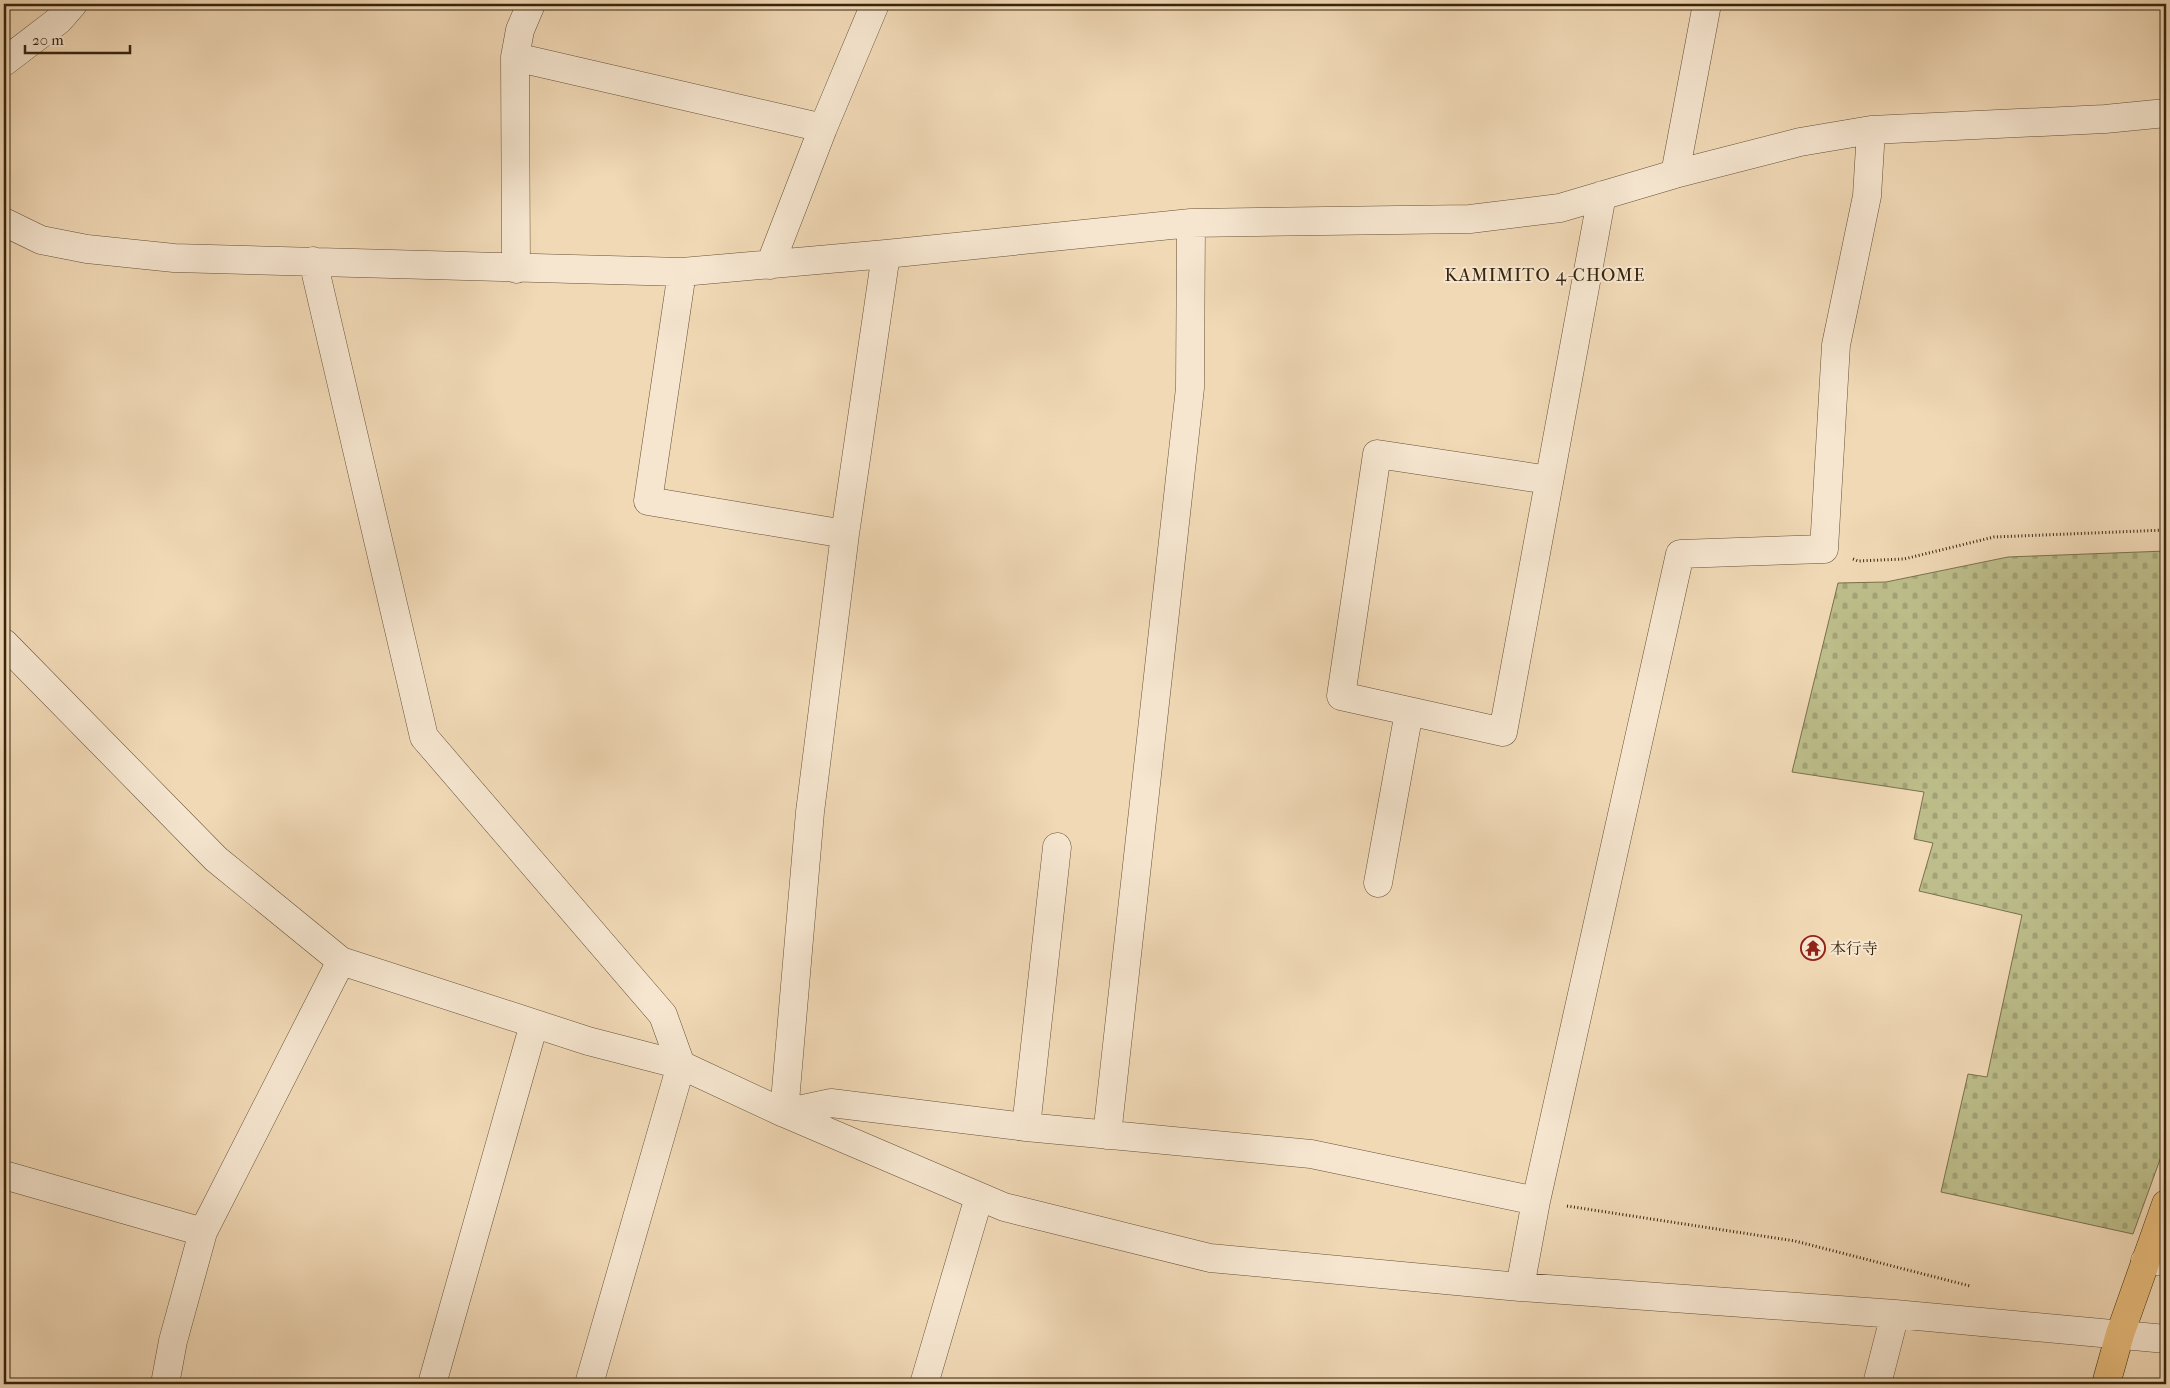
<svg xmlns="http://www.w3.org/2000/svg" width="2170" height="1388" font-family="'IM FELL French Canon','Noto Serif JP',serif">
<style>
.cemetery{fill:url(#cemetery-stones);stroke:#7a714c}
.lines{fill:none;stroke-linecap:round;stroke-linejoin:round}
.minor-casing{stroke:#665137;stroke-width:29}
.major-casing{stroke:#37240d;stroke-width:29}
.path{stroke:#37240d;stroke-width:3;stroke-dasharray:1 2.5;stroke-linecap:butt}
.minor{stroke:#f6e6d0;stroke-width:28}
.major{stroke:#e8bc7b;stroke-width:28}
.labels{text-anchor:middle;dominant-baseline:central;stroke-width:4;stroke-linejoin:round;paint-order:stroke}
.poi-label{font-size:16px;fill:#37240d;stroke:#f6e6d0;text-anchor:start}
.neighbourhood-label{font-size:18px;letter-spacing:1px;fill:#37240d;stroke:#f6e6d0}
</style>
<defs>
<pattern id="cemetery-stones" width="16" height="16" patternUnits="userSpaceOnUse" patternTransform="scale(1.25)"><rect width="16" height="16" fill="#bdbe8b"/><path d="M2 7V4a2 2 0 0 1 4 0v3zM10 15v-3a2 2 0 0 1 4 0v3z" fill="#a3a377"/></pattern>
</defs>
<rect width="100%" height="100%" fill="#f1d9b6"/>
<filter id="stains"><feTurbulence type="fractalNoise" baseFrequency=".004" numOctaves="4"/><feColorMatrix values="0 0 0 0 .2 0 0 0 0 .09 0 0 0 0 .02 0 0 0 .5 -.17"/></filter>
<radialGradient id="worn" r=".72"><stop offset=".6" stop-color="#630" stop-opacity="0"/><stop offset="1" stop-color="#630" stop-opacity=".3"/></radialGradient>
<path class="cemetery" d="M2166,551V1143L2133,1234L1941,1192L1968,1074L1987,1077L2022,915L1919,891L1933,843L1914,839L1924,792L1792,772L1838,583L1886,582L2008,557Z"/>
<g class="lines">
<defs>
<path id="minor" d="M515,57L823,128
M4,62L59,20L73,4
M1675,174L1707,4
M4,222L41,240L87,249L174,258L682,272L886,254L1191,223L1470,219L1560,208L1675,174L1800,142L1871,130L2105,119L2166,113
M313,261L424,737L663,1015L681,1065L589,1384
M770,265L823,128L875,4
M516,269L515,57L520,30L531,4
M682,272L648,501L845,534L810,812L784,1113L831,1103L1026,1127L1311,1154L1536,1201
M1549,480L1377,454L1341,696L1503,732L1602,195
M845,534L886,254
M4,643L216,859L341,961L588,1041L681,1065L784,1113L1004,1207L1210,1258L1520,1287L1895,1314L2166,1339
M1378,883L1409,712
M1026,1127L1057,847
M1107,1135L1190,388L1191,223
M4,1175L203,1232
M2145,1261H2166
M1520,1287L1536,1201L1680,554L1824,549L1836,345L1867,196L1871,130
M165,1384L173,1341L203,1232L341,961
M432,1384L534,1024
M924,1384L979,1197
M1877,1384L1895,1314"/>
<path id="major" d="M2106,1384L2120,1334L2166,1204"/>
</defs>
<use href="#minor" class="minor-casing"/>
<use href="#major" class="major-casing"/>
<path class="path" d="M1853,559L1858,561L1904,559L1994,537L2166,530
M1567,1206L1795,1241L1970,1286"/>
<use href="#minor" class="minor"/>
<use href="#major" class="major"/>
</g>
<defs>
<symbol id="temple-ring" viewBox="-11 -11 22 22"><circle r="9.5" fill="#f6e6d0" stroke="#8f2418" stroke-width="1.5"/><path d="M0-6L5-2H3V0L6.5 2.5H4V6H1.5V3h-3V6H-4V2.5H-6.5L-3 0V-2H-5Z" fill="#8f2418"/></symbol>
</defs>
<g fill-rule="evenodd">
<use href="#temple-ring" x="1799" y="934" width="28" height="28"/>
</g>
<g class="labels">
<g class="poi-label">
<text x="1830" y="948">本行寺</text>
</g>
<g class="neighbourhood-label">
<text x="1545" y="275">KAMIMITO 4-CHOME</text>
</g>
</g>
<rect width="2170" height="1388" fill="none" stroke="#f1d9b6" stroke-width="20"/>
<rect x="5" y="5" width="2160" height="1378" fill="none" stroke="#37240d" stroke-width="2.5"/>
<rect x="10" y="10" width="2150" height="1368" fill="none" stroke="#37240d"/>
<path d="M25 45v8h105v-8" fill="none" stroke="#37240d" stroke-width="2.5"/>
<text x="32" y="45" font-size="15" fill="#37240d" stroke="#f6e6d0" stroke-width="4" paint-order="stroke">20 m</text>
<rect width="100%" height="100%" filter="url(#stains)"/>
<rect width="100%" height="100%" fill="url(#worn)"/>
</svg>
